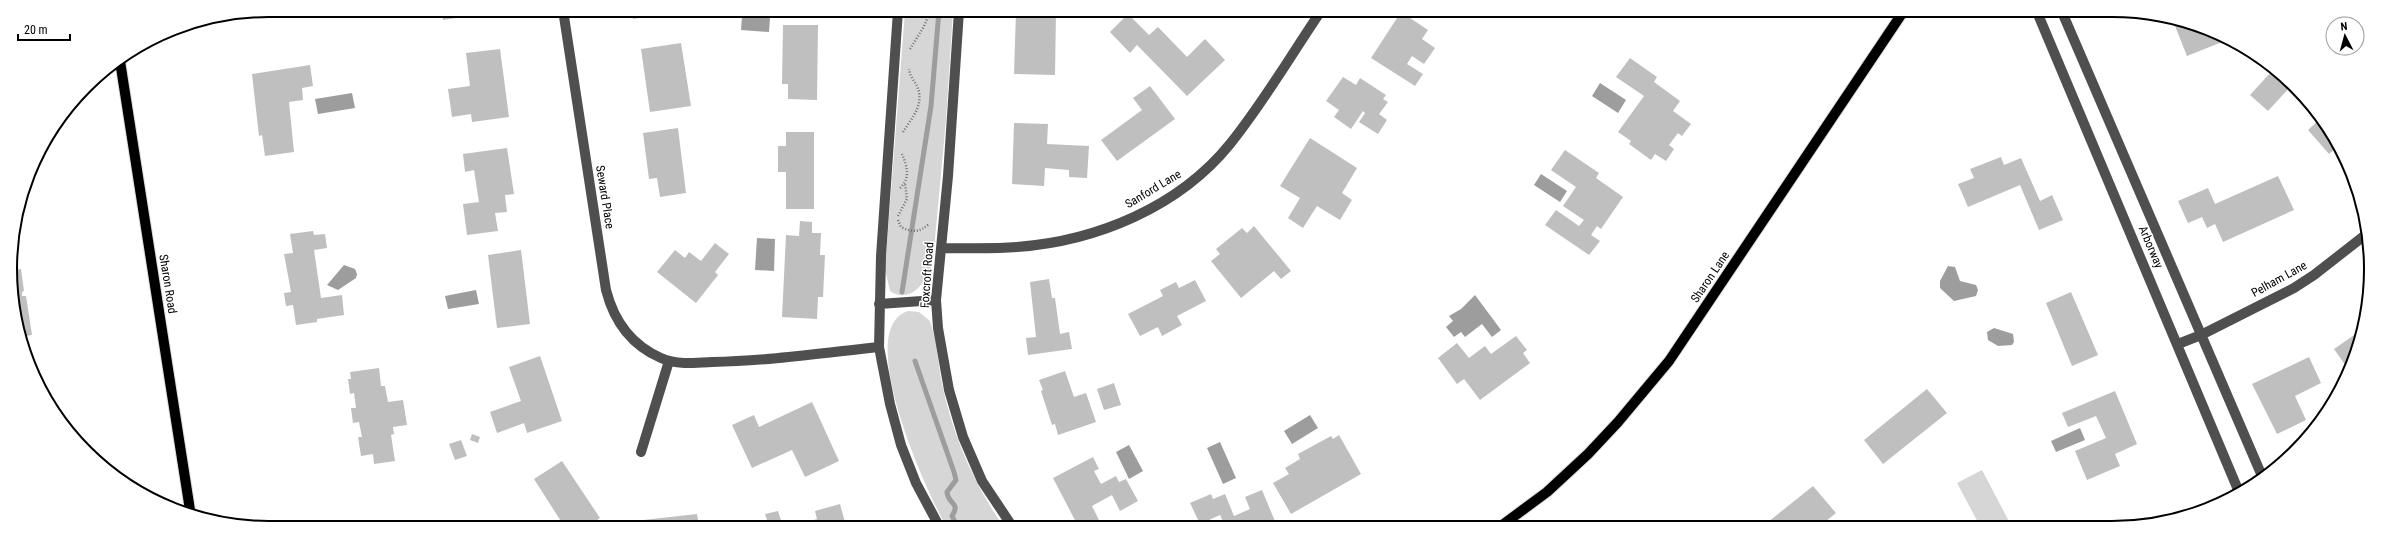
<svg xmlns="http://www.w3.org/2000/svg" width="2381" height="538" font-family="'Roboto Condensed',sans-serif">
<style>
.green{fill:#d6d6d6}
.water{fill:#9d9d9d}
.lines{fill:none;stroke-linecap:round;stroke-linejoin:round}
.stream{stroke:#9d9d9d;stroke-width:5}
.building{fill:#bfbfbf}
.major-casing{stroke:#dbdbdb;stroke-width:12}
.path{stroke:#717171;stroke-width:2.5;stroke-dasharray:1 2;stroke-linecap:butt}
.minor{stroke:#4f4f4f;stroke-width:10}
.major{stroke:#000;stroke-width:10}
.labels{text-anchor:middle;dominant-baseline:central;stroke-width:3;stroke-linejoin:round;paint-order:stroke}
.street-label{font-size:12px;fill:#000;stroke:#fff}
.rim{fill:none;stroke:#000;stroke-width:2}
</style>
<rect width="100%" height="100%" fill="#fff"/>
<path class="green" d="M905,11H953L946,120L933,260C929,278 912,306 890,291L885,269Z
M908,311L919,312L930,321C937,341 938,363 942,384C953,436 973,482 1003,526H946C927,493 852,329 908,311Z
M1982,470L2011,525L2010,526H1980L1957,483Z"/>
<path class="water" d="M742,16L770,18L769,32L741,30Z
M1600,83L1626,100L1618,113L1592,96Z
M352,93L355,108L318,114L315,99Z
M1541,174L1567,191L1560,202L1534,185Z
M757,238L775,239L774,271L755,270Z
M344,265L355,269L357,274L356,278L338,290L327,285Z
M1948,266L1955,267L1960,281L1976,285L1978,290L1976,296L1954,301L1940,288V281Z
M476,290L479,304L448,309L445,296Z
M1475,295L1501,330L1492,337L1482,324L1465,337L1461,332L1454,337L1446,327L1453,321L1449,316L1461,309Z
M1994,328L2013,334L2014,342L2012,345L1998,346L1988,340L1987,332Z
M1310,415L1318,428L1292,444L1284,431Z
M2080,428L2085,440L2056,452L2051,441Z
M1220,442L1236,478L1223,484L1207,448Z
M1129,445L1143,471L1129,479L1116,452Z"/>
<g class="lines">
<path class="stream" d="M902,292L931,106L939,11
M915,361L954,472L956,480L947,492C948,505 961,502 952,516L957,526"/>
</g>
<path class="building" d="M442,10H496V12L443,20Z
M631,10H675L676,12L633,19Z
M1016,11H1056L1055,75L1014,74Z
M1465,11H1476L1473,16Z
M1401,12L1428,30L1422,39L1435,48L1424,64L1412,56L1407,64L1423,74L1415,86L1371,58Z
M1128,14L1149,35L1158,27L1187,57L1205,39L1225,60L1187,96L1137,45L1130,53L1110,32Z
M2173,21L2187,26L2227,40L2187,56Z
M783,25H818L817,100L788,99V84H782Z
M681,43L691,106L650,112L641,49Z
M500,49L509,117L472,122L471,114L452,117L448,89L470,86L466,53Z
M1630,58L1657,77L1654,82L1680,101L1673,111L1691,124L1682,136L1678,133L1669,145L1674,149L1666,161L1655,154L1651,160L1629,144L1631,141L1618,132L1644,96L1616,77Z
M310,65L313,86L302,88L303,100L289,102L294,152L265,156L262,135L259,136L252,74Z
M2272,71L2290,87L2268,111L2250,95Z
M1343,77L1356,85L1360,78L1386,95L1383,99L1388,102L1379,114L1387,120L1378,134L1359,122L1365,113L1363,111L1351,129L1334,117L1339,110L1326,101Z
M1150,86L1175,119L1117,161L1101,140L1142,110L1133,98Z
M2321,118L2336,148L2329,154L2308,130Z
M1014,123L1048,124L1047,144L1089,146L1087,178L1069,177V170L1045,168L1044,186L1012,184Z
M678,128L686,193L660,197L657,178L649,179L643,133Z
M786,132H814V209H786V172H778V146H786Z
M1310,138L1357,168L1342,193L1352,200L1340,220L1317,206L1303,228L1288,218L1300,198L1280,186Z
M507,148L514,194L505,195L507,212L495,213L498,231L467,235L463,204L479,202L474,170L465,172L463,154Z
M1565,150L1599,173L1596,178L1623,197L1601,229L1597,226L1591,235L1600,241L1589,255L1545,225L1556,210L1579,226L1584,220L1563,206L1576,187L1551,170Z
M2001,157L2004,165L2021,158L2040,201L2052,195L2063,220L2039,230L2020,185L1968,207L1958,184L1974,178L1970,169Z
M2278,176L2294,210L2223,242L2215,224L2207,228L2202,217L2188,223L2178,201L2208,188L2215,204Z
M800,221L812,222V233H821L820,255H825L823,297H818L817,319L782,317L786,235L799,236Z
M1254,226L1291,271L1281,279L1274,271L1241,298L1211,261L1220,254L1216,249L1242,228L1247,233Z
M313,231L314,235L325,234L327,248L314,250L321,298L342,295L344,315L317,319V322L296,325L293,305L286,306L284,293L291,292L284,254L293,253L290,234Z
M715,243L729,254L715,272L718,275L696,303L657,272L675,250L685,258L689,252L701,261Z
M521,250L530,324L497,328L488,255Z
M21,269L24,291L22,292V296H26L32,335L19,337L12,270Z
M1049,279L1052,298H1055L1060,334L1069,332L1072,349L1028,355L1026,338L1036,337L1030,282Z
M1195,280L1206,301L1177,316L1182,325L1162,336L1158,327L1140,336L1128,314L1163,296L1160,290L1176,282L1179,288Z
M2071,292L2098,355L2072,366L2046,303Z
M2360,331L2349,369H2348L2334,349Z
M1516,336L1527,350L1523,353L1530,363L1480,400L1464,379L1457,384L1438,358L1457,343L1469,358L1485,346L1491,354Z
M540,356L562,421L527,433L524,423L497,433L490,412L521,401L509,367Z
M2309,357L2321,383L2295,396L2306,420L2277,434L2252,384Z
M379,368L381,386H385L388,402L403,400L407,425L393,427L394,434L391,435L395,461L374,464L373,454L361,456L358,437H362L359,422L353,423L351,408H356L354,393L350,394L348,379H351L350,372Z
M1065,371L1074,397L1086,393L1096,422L1058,435L1055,424L1052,425L1041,391L1043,390L1039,380Z
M1114,383L1121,405L1104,410L1097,389Z
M1927,389L1947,413L1883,464L1864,440Z
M2115,391L2137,444L2115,454L2120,466L2087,480L2075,451L2106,438L2096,416L2068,427L2062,413Z
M812,402L839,461L805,477L792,450L752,468L732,425L754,415L759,427Z
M472,434L480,437L478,443L470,440Z
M1339,435L1361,474L1291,514L1273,483L1289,474L1285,468L1300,459L1298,454L1331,436L1333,439Z
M461,440L467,456L455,460L449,444Z
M1093,457L1099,469L1094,471L1101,484L1116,476L1119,482L1126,479L1138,501L1120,511L1112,495L1092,506L1100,522L1092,526H1078L1053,478Z
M562,461L600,518L589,526H564L534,479Z
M1813,486L1836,513L1820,526H1763Z
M1262,490L1277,526H1225L1220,515L1200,524L1190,503L1211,494L1213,499L1225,494L1234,516L1250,509L1245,497Z
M840,504L846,526H794L817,519L815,511Z
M778,511L783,526H769L765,514Z
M697,514L699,526H634V521Z
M463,521L467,526H455L458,522Z"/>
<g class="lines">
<defs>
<path id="major" d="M120,61L190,510
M1501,526L1547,492L1588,454L1618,422L1669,361L1903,12"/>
</defs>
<use href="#major" class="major-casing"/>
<path class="path" d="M910,49L923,28L931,11
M903,132C912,118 925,104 917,86C914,81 910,76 909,69
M900,188C911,178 907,166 902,154
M898,216L907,199L905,183
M898,220L901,227C913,233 920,232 929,224"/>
<path class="minor" d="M563,10L606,290C614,321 631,345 661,358C676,365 696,363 712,362C768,361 823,353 879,347
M898,11L881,256L879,347L890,404L901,445L916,483L939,526
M959,11L948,176L936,300L938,328L949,390L963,437L982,481L1012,526
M2037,12L2239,492
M2062,12L2262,476
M941,248C967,248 992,249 1017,247C1097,241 1179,207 1230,144C1264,102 1291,55 1321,11
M879,304L936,300
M2178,344L2201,335L2294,288L2314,275L2364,236
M641,452L669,361"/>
<use href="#major" class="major"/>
</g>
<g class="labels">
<g class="street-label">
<text transform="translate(1153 189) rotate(-31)">Sanford Lane</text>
<text transform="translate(605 197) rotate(81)">Seward Place</text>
<text transform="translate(2151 247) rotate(67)">Arborway</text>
<text transform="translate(927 275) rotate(-86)">Foxcroft Road</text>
<text transform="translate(1710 277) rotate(-56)">Sharon Lane</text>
<text transform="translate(2279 279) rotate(-29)">Pelham Lane</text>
<text transform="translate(168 284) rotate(81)">Sharon Road</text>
</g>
</g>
<path d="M0 0H2381V538H0ZM269 17H2112A252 252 0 0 1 2364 269V269A252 252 0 0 1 2112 521H269A252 252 0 0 1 17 269V269A252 252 0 0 1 269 17Z" fill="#fff" fill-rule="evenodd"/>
<path class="rim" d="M269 17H2112A252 252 0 0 1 2364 269V269A252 252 0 0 1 2112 521H269A252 252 0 0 1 17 269V269A252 252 0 0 1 269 17Z"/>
<g transform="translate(2345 36) rotate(354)"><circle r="19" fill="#ffffff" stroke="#999999"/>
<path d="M0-3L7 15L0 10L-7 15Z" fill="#000000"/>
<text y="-6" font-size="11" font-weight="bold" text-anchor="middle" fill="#000000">N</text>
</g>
<path d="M18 34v6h52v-6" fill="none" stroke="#000000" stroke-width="2"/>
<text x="24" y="34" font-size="12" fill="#000000" stroke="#ffffff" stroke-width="3" paint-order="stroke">20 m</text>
</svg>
